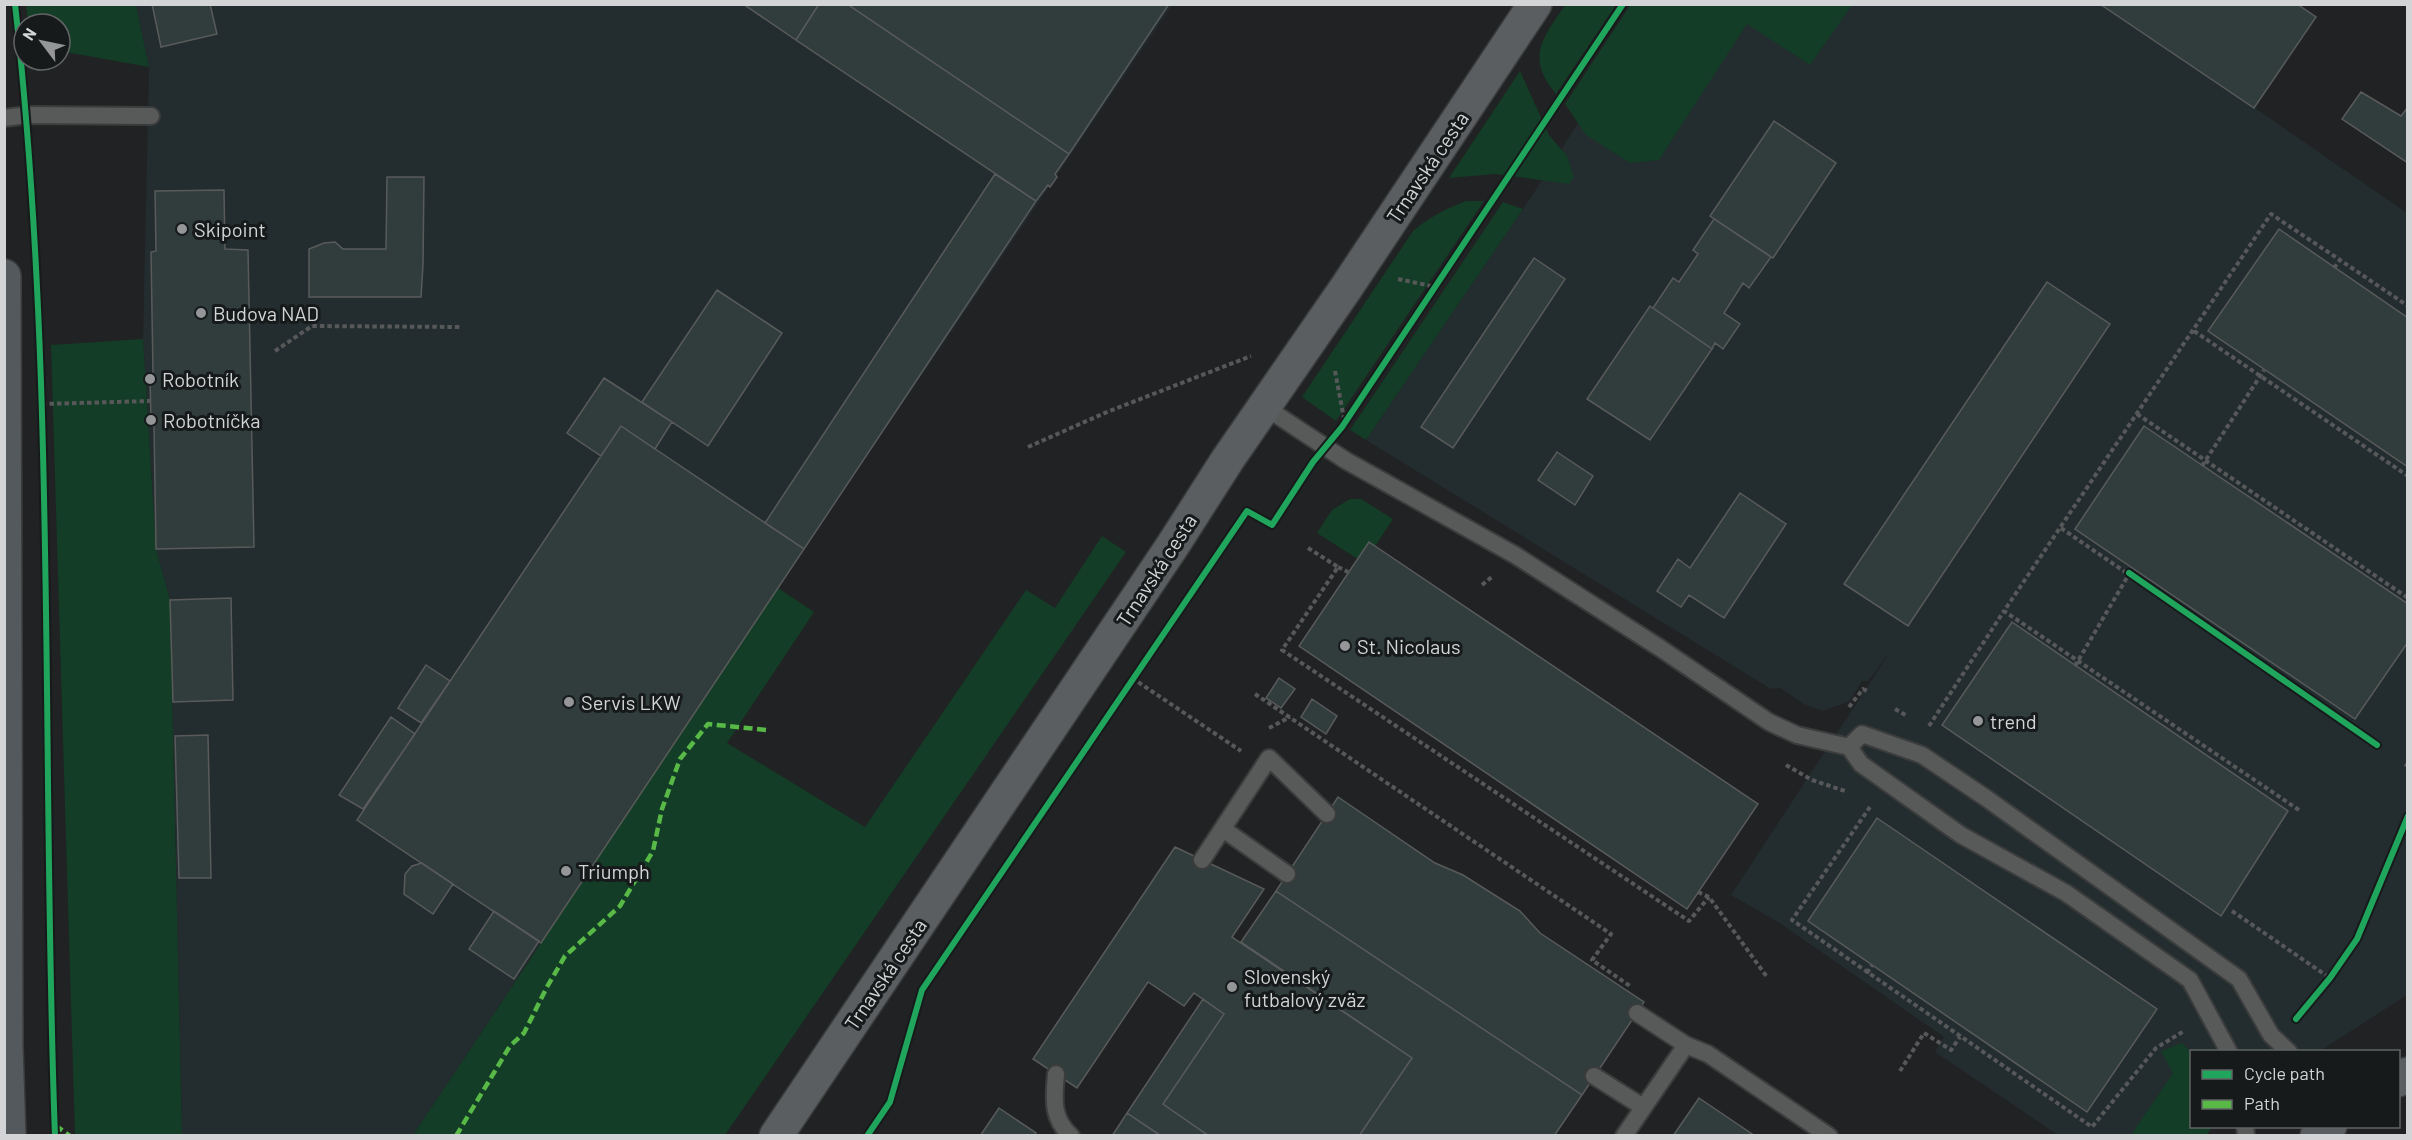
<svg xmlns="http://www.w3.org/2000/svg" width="2412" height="1140" font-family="Barlow,sans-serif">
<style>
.built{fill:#232c2f}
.green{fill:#133d26}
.building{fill:#313d3c;stroke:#595b5b;stroke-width:1.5}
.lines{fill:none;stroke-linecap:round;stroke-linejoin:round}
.lane-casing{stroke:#3b3c3c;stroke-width:20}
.secondary-casing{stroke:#3b3c3c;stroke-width:36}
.primary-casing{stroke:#3b3c3c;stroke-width:36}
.path{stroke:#575859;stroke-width:4;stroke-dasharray:4.5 3;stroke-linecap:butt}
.lane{stroke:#585959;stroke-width:16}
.secondary{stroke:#5a5e61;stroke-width:33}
.primary{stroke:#54595e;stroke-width:33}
.quiet{stroke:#58b947;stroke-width:4.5;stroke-dasharray:9 4.5;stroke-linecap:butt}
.cycleway-casing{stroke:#171a1b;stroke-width:10}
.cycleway{stroke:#20a55d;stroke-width:6}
.poi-dot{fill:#949697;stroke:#171a1b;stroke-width:2}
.labels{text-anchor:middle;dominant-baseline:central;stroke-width:6;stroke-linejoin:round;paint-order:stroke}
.street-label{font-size:20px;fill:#d2d4d5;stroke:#171a1b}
.poi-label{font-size:20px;fill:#d2d4d5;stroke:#171a1b;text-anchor:start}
</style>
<rect width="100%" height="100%" fill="#212223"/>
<path class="built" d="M136,5H1172L778,588L413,1135H182L170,600L156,549L143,339L149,67Z
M1658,5H2297L2316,17L2255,108L2407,213V995L2320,1051L2192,1052V1126L2180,1135H2058L1935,1052L1944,1037L1778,922L1731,895L1890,652L1868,681H1862L1850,701L1823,711L1804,704L1780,688L1771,689L1366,440L1533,194L1578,123Z"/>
<path class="green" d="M1566,4L1616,5L1556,94C1525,58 1543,37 1566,4Z
M1631,4H1852V5L1810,65L1747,24L1659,160L1630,163L1586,135L1565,104Z
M26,5H136L149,67L60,51V24H28Z
M1520,71L1549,135L1567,156L1574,177L1569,184L1496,174L1449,178Z
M1466,201H1484L1336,421L1302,397L1413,231C1429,217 1446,209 1466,201Z
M1503,202L1523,209L1366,440L1350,430Z
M143,339L156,549L170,600L182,1135H75L51,345Z
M1350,499H1361L1393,519L1364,563L1317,533L1332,510Z
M1102,536L1126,552L725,1135H413L778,588L814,612L727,743L865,827L1026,590L1055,608Z
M2182,1043L2191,1052L2192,1126L2212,1127L2207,1135H2131L2173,1073L2161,1051Z"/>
<path class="building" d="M152,4H210L217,34L161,47Z
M743,4H819L796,40Z
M819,4H847L1069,154L1055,174L1057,177L1050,187L1048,185L1036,201L796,40Z
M847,4H1169L1069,154Z
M2100,4H2297L2316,17L2254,108Z
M2361,92L2401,116L2408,107V163L2342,119Z
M1774,121L1836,163L1773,258L1710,216Z
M995,174L1036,201L804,549L765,523Z
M387,177H424L423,265L421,297H309V249L324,243L335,242L343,249H386Z
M224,190L225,249L248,250L254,547L156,549L154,426H152L151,420L150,379V375L153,374L151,252L156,251L155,191Z
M1714,219L1771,257L1749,288L1743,283L1724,313L1740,324L1723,349L1715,343L1712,349L1653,308L1673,278L1679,282L1698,254L1693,250Z
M2279,229L2408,318V467L2208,331Z
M1534,258L1565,279L1453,448L1421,427Z
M2047,282L2110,324L1908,626L1844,584Z
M717,290L782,333L708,446L642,402Z
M1650,306L1712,349L1650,440L1587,399Z
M604,378L672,422L655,449L621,426L601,456L567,433Z
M621,426L804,549L541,943L357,820Z
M2144,426L2408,604V642L2355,719L2075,529Z
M1557,452L1593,476L1575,505L1538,480Z
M1740,493L1786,524L1724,618L1689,595L1681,607L1657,591L1678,559L1690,568Z
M1369,542L1758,804L1687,909L1299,646Z
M231,598L233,700L173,702L170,600Z
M2012,622L2288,811L2221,916L1942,725Z
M426,665L450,681L421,723L398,708Z
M1279,678L1295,689L1281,708L1266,698Z
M1312,699L1337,716L1326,734L1301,717Z
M391,717L415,734L363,809L339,795Z
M208,735L211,878H179L175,736Z
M1338,797L1435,863L1463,875L1520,911L1540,933L1644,1002L1582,1095L1276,891Z
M1877,818L2157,1009L2087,1112L1808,921Z
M1175,847L1264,889L1232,937L1412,1058L1359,1136H1209L1163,1104L1224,1014L1194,993L1184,1006L1148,982L1077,1088L1033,1059Z
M422,863L453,884L433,914L404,894L405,874L412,866Z
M1276,891L1582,1095L1554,1136H1359L1412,1058L1241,942Z
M494,911L539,941L514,979L469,949Z
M1203,999L1224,1014L1163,1104L1209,1136H1161L1127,1113Z
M1699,1098L1755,1136H1673Z
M999,1108L1036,1133L1034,1136H980Z
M1127,1113L1160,1135L1159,1136H1112Z
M1127,1113L1160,1135L1161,1136H1112Z"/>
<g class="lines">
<defs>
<path id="lane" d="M4,118L27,115L151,116
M1265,407L1345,460L1515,555L1660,648L1769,722L1797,735L1849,747L1861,764L1961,835L2066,893L2190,980L2229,1052
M1849,747L1862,734L1922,755L1986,798L2239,979L2271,1035L2289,1052
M1223,829L1287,874
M1202,860L1269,758L1327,814
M1637,1013L1686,1045L1708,1054L1829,1136
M1056,1074C1054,1098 1051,1118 1071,1136
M1594,1076L1643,1107
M2245,1126L2246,1136
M1624,1136L1686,1045"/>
<path id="secondary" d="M2398,1080L2408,1074
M776,1136L1173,545L1228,459L1346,288L1535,4
M2317,1136L2330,1126"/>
<path id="primary" d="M4,276L6,1046L9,1136"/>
</defs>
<use href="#lane" class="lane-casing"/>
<use href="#secondary" class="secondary-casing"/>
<use href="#primary" class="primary-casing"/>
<path class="path" d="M2334,268L2340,260L2408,306
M1398,279L1436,287
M2194,331L2408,476
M275,351L312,326L460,327
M1335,371L1345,424
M42,404L151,401
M2137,414L2408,598
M1028,447L1107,412L1251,356
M2202,466L2264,370
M1272,525L1277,529
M2061,528L2377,745
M1308,548L1338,567L1282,650L1689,921L1709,897
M1338,567L1348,572
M1482,585L1493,576
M2075,666L2132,569
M1132,678L1241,751
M1255,694L1611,934L1592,960L1630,986
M1849,707L1863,689L1869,692
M1895,709L1907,716
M1929,726L2004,611
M1269,728L1290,717
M2405,764L2408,766
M1786,765L1812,780L1845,791
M1870,807L1792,920L2092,1127L2156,1048L2184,1031
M2299,810L2004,611L2271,214L2340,260
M1698,892L1709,897L1767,977
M2232,911L2330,978
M1867,973L1872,965
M2297,1019L2330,978L2357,939L2408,816
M1900,1071L1924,1033L1951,1050L1960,1037"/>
<use href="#lane" class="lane"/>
<use href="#secondary" class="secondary"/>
<use href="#primary" class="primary"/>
<path class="quiet" d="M55,1125L70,1136
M456,1136L510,1046L524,1033L547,987L565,956L620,906L653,851L662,809L680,759L708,724L766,730"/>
<defs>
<path id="cycleway" d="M15,4C57,380 41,759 55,1136
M2129,573L2377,745
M2296,1019L2330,978L2357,939L2408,816
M867,1136L890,1102L922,990L1247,511L1272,525L1313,462L1342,427L1623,4"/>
</defs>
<use href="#cycleway" class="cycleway-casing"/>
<use href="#cycleway" class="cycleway"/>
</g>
<g class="poi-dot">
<circle cx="182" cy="229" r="6"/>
<circle cx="201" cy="313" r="6"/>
<circle cx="150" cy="379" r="6"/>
<circle cx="151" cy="420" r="6"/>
<circle cx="1345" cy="646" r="6"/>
<circle cx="569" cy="702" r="6"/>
<circle cx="1978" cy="721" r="6"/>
<circle cx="566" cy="871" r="6"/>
<circle cx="1232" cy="987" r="6"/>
</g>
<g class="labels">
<g class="street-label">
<text transform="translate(1427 167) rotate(-56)">Trnavská cesta</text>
<text transform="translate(1156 570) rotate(-57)">Trnavská cesta</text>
<text transform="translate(885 974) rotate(-56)">Trnavská cesta</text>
</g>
<g class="poi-label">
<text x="194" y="229">Skipoint</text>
<text x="213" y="313">Budova NAD</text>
<text x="162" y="379">Robotník</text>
<text x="163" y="420">Robotníčka</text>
<text x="1357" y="646">St. Nicolaus</text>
<text x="581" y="702">Servis LKW</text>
<text x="1990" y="721">trend</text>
<text x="578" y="871">Triumph</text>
<text x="1244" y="976">Slovenský<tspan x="1244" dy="23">futbalový zväz</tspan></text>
</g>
</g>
<rect width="2412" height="1140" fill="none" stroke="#d2d4d5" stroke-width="12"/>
<rect x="2190" y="1050" width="210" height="78" fill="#171a1b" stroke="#626465" stroke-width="1.5"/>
<rect x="2202" y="1070" width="30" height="9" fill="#20a55d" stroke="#626465" stroke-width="1.5"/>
<text x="2244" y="1080" font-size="18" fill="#d2d4d5">Cycle path</text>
<rect x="2202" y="1100" width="30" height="9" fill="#58b947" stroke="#626465" stroke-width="1.5"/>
<text x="2244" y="1110" font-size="18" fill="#d2d4d5">Path</text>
<g transform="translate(42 42) rotate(302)"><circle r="28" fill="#171a1b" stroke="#626465" stroke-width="1.5"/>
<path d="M0-4.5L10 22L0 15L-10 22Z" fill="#949697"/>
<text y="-9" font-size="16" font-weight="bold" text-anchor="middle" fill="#d2d4d5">N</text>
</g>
</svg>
